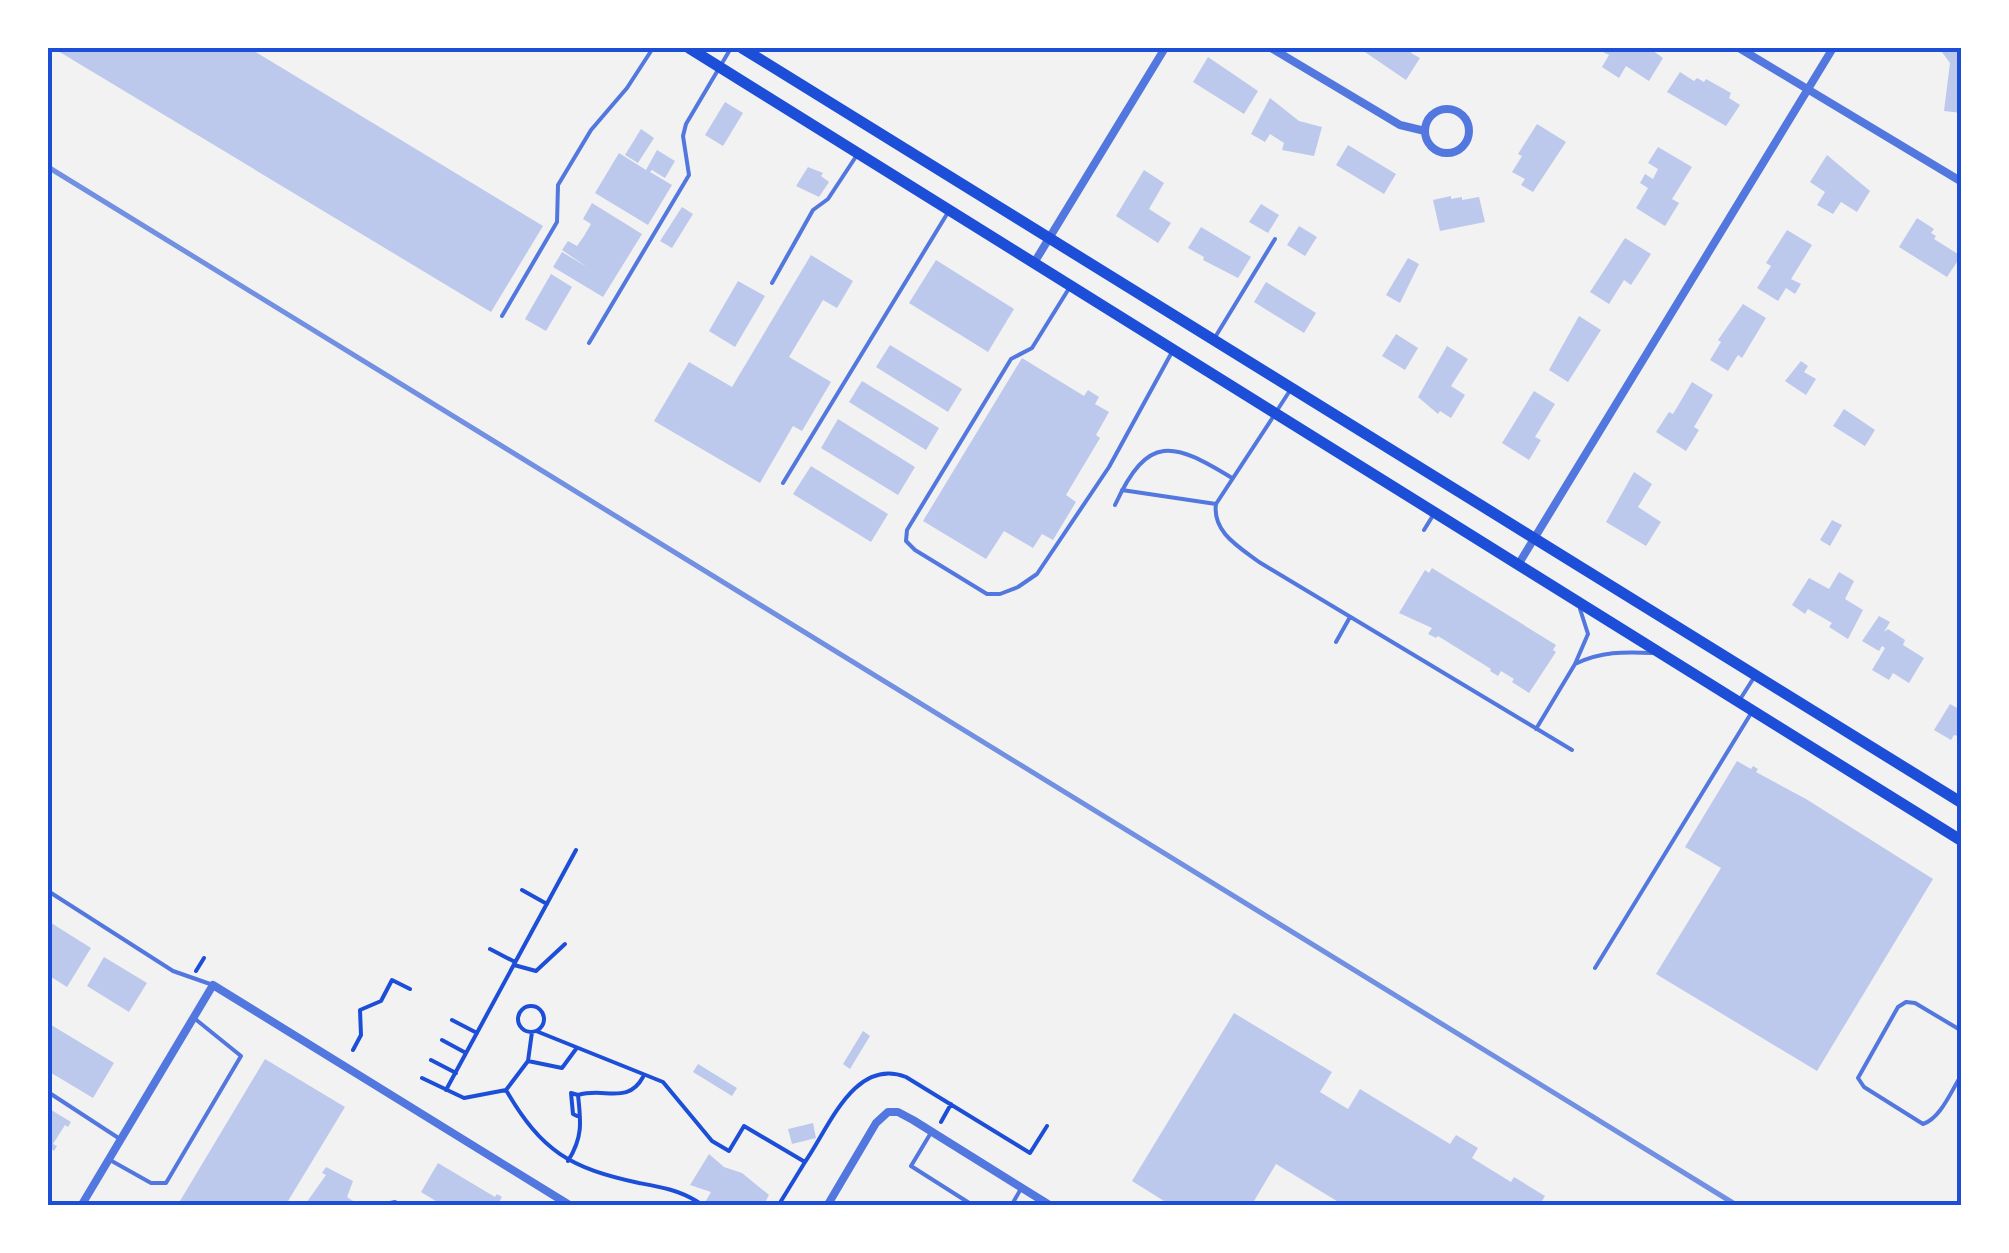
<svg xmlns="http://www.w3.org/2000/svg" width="2009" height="1253" font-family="Montserrat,sans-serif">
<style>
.building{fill:#bdc9ec}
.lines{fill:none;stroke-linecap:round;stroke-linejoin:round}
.path{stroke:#1d4ed8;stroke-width:4}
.service{stroke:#5277de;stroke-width:4}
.minor{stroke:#5277de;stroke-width:8}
.secondary{stroke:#1d4ed8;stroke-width:11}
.rail{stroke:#7290e2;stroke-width:5}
.neatline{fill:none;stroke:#1d4ed8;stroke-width:4}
</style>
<rect width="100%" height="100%" fill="#f2f2f2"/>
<path class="building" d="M53,48H249L543,226L491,312Z
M1359,48H1411L1414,49L1411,53L1420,58L1406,80Z
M1604,48H1649L1663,58L1649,81L1626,66L1619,78L1602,67L1609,55L1601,51Z
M1939,48H1962V113L1944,111L1950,63Z
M1208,57L1258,91L1244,114L1193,82Z
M1680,72L1694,81L1697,78L1704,82L1706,79L1731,93L1729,98L1740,105L1726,126L1667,92Z
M1270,98L1299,121L1322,127L1314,156L1282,150L1284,143L1270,134L1265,142L1251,134Z
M725,102L743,113L723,146L705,135Z
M1537,124L1566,142L1533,192L1521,185L1525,179L1512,172L1522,156L1518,154Z
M641,129L654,138L638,163L625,155Z
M1348,145L1396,174L1384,194L1336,165Z
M1658,147L1692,167L1672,199L1679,203L1665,226L1636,208L1648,188L1640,183L1645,174L1653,179L1658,169L1648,163Z
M657,150L675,161L665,178L652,170L650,172L672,185L648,225L595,193L619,153L646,170Z
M1827,155L1870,191L1857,212L1841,202L1833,214L1817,205L1825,192L1810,182Z
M808,167L823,173L821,176L829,182L819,197L796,186Z
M1144,170L1164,183L1149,209L1171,223L1158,243L1116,216Z
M1451,196V199L1462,197V200L1479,197L1485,222L1440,231L1433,200Z
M592,203L642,234L603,297L553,267L562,252L587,267L562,250L568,241L577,246L584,236L591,224L583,219Z
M1261,204L1279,215L1268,233L1249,222Z
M682,207L693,214L672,248L660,241Z
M1917,218L1934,229L1931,233L1936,236L1934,239L1961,256L1947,277L1899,247Z
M1299,226L1317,237L1305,256L1287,245Z
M1201,227L1251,257L1238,278L1203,260L1204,257L1188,248Z
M1787,230L1812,245L1791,279L1801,284L1795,294L1786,288L1778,301L1757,288L1771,266L1766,263Z
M1625,238L1651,254L1631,285L1624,280L1609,304L1590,292Z
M811,255L853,281L837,308L823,300L789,357L831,382L802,431L793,426L760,483L654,421L689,362L732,387Z
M1408,258L1419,264L1400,303L1386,295Z
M936,260L1014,309L988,352L909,303Z
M551,274L572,287L546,331L525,319Z
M738,281L765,296L735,347L709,331Z
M1266,282L1316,313L1304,333L1254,302Z
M1743,304L1766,318L1742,358L1738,355L1728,371L1710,360L1721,342L1718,340Z
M1579,316L1601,330L1568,382L1549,370Z
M1396,334L1418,348L1405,370L1382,356Z
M890,345L962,389L948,412L876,367Z
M1447,346L1468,359L1451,386L1465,395L1451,418L1440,411L1438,414L1418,397Z
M1022,358L1084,396L1088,390L1099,397L1095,404L1109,412L1096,435L1100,438L1066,495L1076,502L1053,540L1042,534L1033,548L1004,531L986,559L923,521Z
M1801,361L1808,366L1804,372L1816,379L1806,395L1785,381Z
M862,381L939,428L926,450L849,402Z
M1692,382L1713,395L1694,427L1699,430L1686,451L1656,432L1669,412L1673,414Z
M1534,391L1555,404L1535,437L1541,440L1529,460L1502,443Z
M1844,409L1875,430L1865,446L1833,426Z
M838,419L915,467L898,495L821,448Z
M811,466L888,514L871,542L793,494Z
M1634,472L1652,484L1638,507L1661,522L1646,546L1606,522Z
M1832,520L1842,525L1830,546L1820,540Z
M1432,568L1556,645L1553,650L1556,652L1529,693L1512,682L1514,679L1501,671L1498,676L1490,671L1491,669L1438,636L1436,638L1428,634L1432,628L1399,613L1425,570L1429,573Z
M1839,572L1854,581L1845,599L1863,610L1848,639L1829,627L1832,623L1808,609L1805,614L1792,605L1809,578L1829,589Z
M1879,616L1890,622L1884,632L1888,629L1905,640L1903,645L1924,658L1909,683L1893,673L1889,680L1872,670L1885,648L1882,646L1879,651L1862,641Z
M1950,704L1959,709L1962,704V737L1954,735L1951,740L1934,730Z
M1737,761L1751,769L1753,766L1758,769L1756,772L1806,799L1933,879L1817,1071L1656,974L1721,868L1685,847Z
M48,921L91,948L67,987L48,975Z
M104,957L147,983L129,1012L87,986Z
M1234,1013L1332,1072L1320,1092L1348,1109L1360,1089L1450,1144L1456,1135L1478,1148L1472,1158L1511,1182L1514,1177L1545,1196L1539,1206H1345L1276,1164L1251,1206H1172L1132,1181Z
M48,1023L114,1063L93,1098L48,1071Z
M863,1031L870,1036L850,1069L843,1064Z
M265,1059L345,1107L285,1206H177Z
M698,1064L737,1088L732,1096L693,1072Z
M48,1108L71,1122L68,1127L65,1125L53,1144L57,1146L54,1151L48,1146Z
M813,1123L816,1138L792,1144L788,1129Z
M709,1154L724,1167L742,1173L769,1195L763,1206H703L711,1192L690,1185Z
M438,1163L495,1197L497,1194L502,1197L497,1206H444L421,1192Z
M326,1167L353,1181L347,1197L361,1206H304L326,1175L322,1173Z"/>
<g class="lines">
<path class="path" d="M522,890L547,904
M490,949L515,962
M514,965L536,971L565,944
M196,971L204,958
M518 1019a13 13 0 1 1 26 0a13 13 0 1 1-26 0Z
M452,1020L477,1033
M536,1031L663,1082L712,1141L729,1151L744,1126L805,1162L778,1206
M442,1040L466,1053
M353,1050L361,1035L360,1010L381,1001L392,980L410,989
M431,1060L456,1073
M528,1061L532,1032
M422,1078L464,1098L506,1090L528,1061L562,1068L576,1049
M446,1090L576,850
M506,1090C542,1152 570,1168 639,1183C661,1187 679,1190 698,1202L695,1206
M578,1095C604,1087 628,1105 643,1077
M941,1122L951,1104
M568,1161C583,1137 581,1122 578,1095L571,1093L573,1114L577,1116
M805,1162C829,1128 854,1057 906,1077L1030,1153L1047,1126"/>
<path class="service" d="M772,283L813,210L828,199L857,155
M1068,290L1032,348L1011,359L907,530L906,541L915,550L987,594H1000L1018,587L1037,574L1109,467L1172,352
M502,316L557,222L558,185L591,130L627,88L653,48
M1214,339L1275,239
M589,343L689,175L683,136L686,124L731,48
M1278,409L1289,392
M1273,417L1216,504C1212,532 1239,547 1259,562L1572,750
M783,483L947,214
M1122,490L1216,504
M1115,505C1148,433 1173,442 1232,478
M1424,530L1432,517
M1336,642L1350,617
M1575,664C1602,651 1624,652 1653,653
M1739,701L1753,679
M1536,729L1575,664L1588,634L1580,609
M48,891L173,971L213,985
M1595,968L1750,715
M1962,1031L1915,1003L1906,1002L1898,1007L1858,1078L1864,1087L1923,1124C1941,1118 1951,1091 1962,1074
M48,1092L120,1139
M932,1131L911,1166L974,1206
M110,1160L151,1183H166L241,1056L194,1018
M48,1205V1206
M374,1206L395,1202L401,1206
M1011,1206L1022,1187"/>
<path class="minor" d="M1271,48L1400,125L1425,131
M1739,48L1962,182
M1425 131a22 22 0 1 1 44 0a22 22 0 1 1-44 0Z
M1034,263L1165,48
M1518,565L1833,48
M81,1206L213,985L571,1206
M827,1206L876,1123L888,1112H898L913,1120L1051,1206"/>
<path class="secondary" d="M689,48L1962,841
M742,48L1962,803"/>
<path class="rail" d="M48,167L1738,1206"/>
</g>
<rect width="2009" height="1253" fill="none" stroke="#ffffff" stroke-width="100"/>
<rect x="50" y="50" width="1909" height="1153" class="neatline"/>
</svg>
